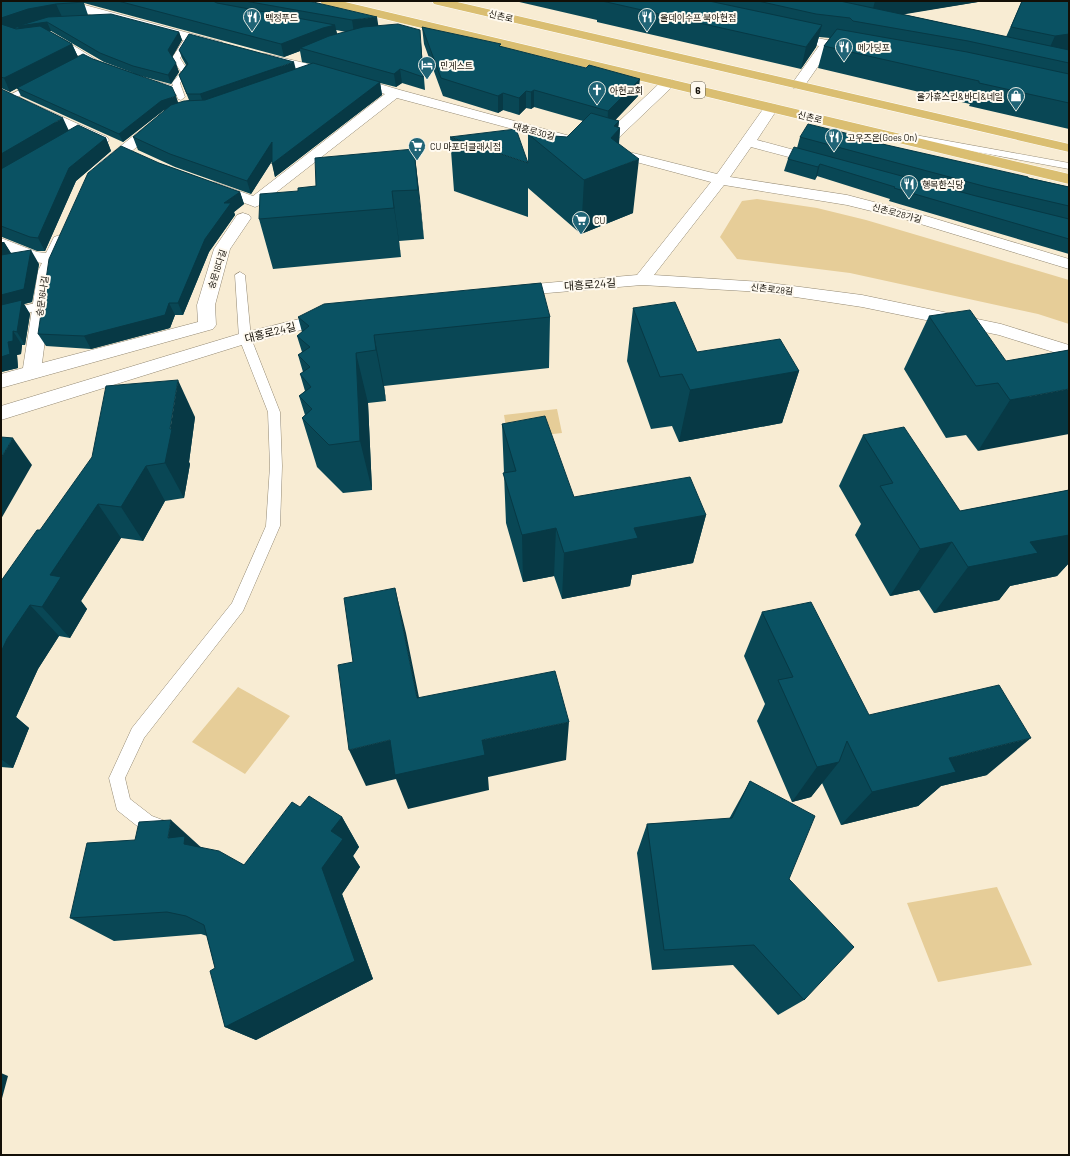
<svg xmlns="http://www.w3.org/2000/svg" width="1070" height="1156" font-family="Barlow,'Noto Sans KR',sans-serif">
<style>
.green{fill:#e6cd98}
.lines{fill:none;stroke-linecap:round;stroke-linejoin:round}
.service-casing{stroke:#948973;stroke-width:1}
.minor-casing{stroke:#948973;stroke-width:1}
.primary-casing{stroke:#fff;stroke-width:1}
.service{fill:#fff;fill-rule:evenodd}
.minor{fill:#fff;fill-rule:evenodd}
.primary{fill:#dabe71;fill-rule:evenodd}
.wall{fill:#094755;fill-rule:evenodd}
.shaded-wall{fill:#073945}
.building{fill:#0a5263;stroke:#073945}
.labels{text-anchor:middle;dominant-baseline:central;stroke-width:4;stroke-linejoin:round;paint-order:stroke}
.far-street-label{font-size:9px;fill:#130f07;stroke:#fffaf0}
.far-poi-label{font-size:9px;fill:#130f07;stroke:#fffaf0;text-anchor:start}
.shield{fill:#fffaf0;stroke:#5a564d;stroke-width:1}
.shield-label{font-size:10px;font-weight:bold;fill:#130f07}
.street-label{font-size:11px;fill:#130f07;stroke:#fffaf0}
</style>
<rect width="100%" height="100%" fill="#f8ecd3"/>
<path class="green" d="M757,199L817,208L866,220L1069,280V324L1038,314L850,273L737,259L720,237L742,201Z
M557,409L562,433L508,439L504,415Z
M238,687L290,716L245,774L192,742Z
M997,887L1032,965L938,982L907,903Z"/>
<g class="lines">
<defs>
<path id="service" d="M187,35H190L194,37L180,58L189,72L180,83L185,97L181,100L178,99L176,94L152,84L156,81L173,86L172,83L181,72L172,58Z
M57,39H63L103,64L102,66H96L57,43Z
M37,81L40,82L41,84L40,86L13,99H7L6,97Z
M915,135L1069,163V169L912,140L910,138L912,136Z
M240,272L245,275L251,338L280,412L282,466L280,526L243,611L144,738L125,778L130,799L152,816L168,822L170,828L168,834L162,836L141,829L117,810L109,778L132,728L232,603L266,526L270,466L268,412L239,338L235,275Z
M40,302L44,303L45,306L44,309L1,319V311Z"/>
<path id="minor" d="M50,1H70L222,42L223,45L222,48H212L52,4Z
M788,32L827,40L844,41L846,44L861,47L862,50L861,53L856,54L830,49L803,88H793L791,85L819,46L784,39L782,36L784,33Z
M266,54L322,67L400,90L596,143L663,80H673L675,83L673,86L609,147L717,174L766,105L771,104L776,105L778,108L757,140L824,158L826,161L824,164L819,165L751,147L730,177L847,195L916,213L1069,259V269L904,219L847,205L724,185L654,275L762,282L862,295L1001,324L1069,345V357L999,335L862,307L762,292L642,285L512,296L506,295L503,291L506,287L512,286L637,275L711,182L397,98L260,205L255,207L250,205L209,190L206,187L209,184L214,182L253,196L385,94L313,73L261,61L260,58L261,55Z
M1,89L107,137L109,140L107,143L102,144L97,143L1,98Z
M157,120L162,121L164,124L162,127L108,170L103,171L98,170L96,167L98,164L152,121Z
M243,213L249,215L251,218L230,249L215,305L216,325L213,329L1,388V374L23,368L38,271L42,263L28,261L1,249V238L37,252L46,253L54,237L60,235L66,237L68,240L54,271L42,363L198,322L197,305L214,249L237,215Z
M328,312L334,314L337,318L334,322L248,343L1,420V406L239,334Z"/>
<path id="primary" d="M320,1H341L1069,174V184L326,5L322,4Z
M432,1H453L1069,144V152L438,5L434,4Z"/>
</defs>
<use href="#service" class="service-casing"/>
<use href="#minor" class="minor-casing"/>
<use href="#primary" class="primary-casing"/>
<use href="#service" class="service"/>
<use href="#minor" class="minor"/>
<use href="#primary" class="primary"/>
</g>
<path class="wall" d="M1,1H309L378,26L421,43L425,90L402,83L396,87L380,83L382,95L275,177L272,161L251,194L175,167L138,150L133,137L167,109L164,110L123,142L21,96L17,88L10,92L1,88ZM84,3L284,57L300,51L302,62L311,64L296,69L179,50L182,58L186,65L179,75L189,100L178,103L137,75L171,84L179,72L172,57L182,40L179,32L88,15ZM336,30L346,32L337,34ZM49,31H51L104,62L136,74L93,59L78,57L72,44Z
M515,1H984L902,14L1006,37L1022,1H1069V129L969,106L970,104L818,68L824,46L830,38L819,37L816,47L801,69L597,22V20Z
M422,27L502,47L638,96L615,120L619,121L618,127L620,128L619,144L633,213L581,234L528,188V134L567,137L583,121L534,107L531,109L526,108L519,115L503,110L498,113L443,96L424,44Z
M1,89L69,131L106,138L111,151L76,181L45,251H37L2,237H1Z
M450,137L528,163V217L454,191Z
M800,137L869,141L1069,187V254L889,201L890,199L817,176L815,180L784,171L788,159L797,148Z
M414,149L424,239L399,241L401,257L273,269L259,219L298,191L316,186Z
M159,163L240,192L244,204L234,212L235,215L209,252L183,315H175L170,328L91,349L46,346L38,334Z
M4,242L11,253L39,264L32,302L24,304L30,314L25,345H22L21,354L17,355L18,368L1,372Z
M633,308L697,352L799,371L782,423L679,442L672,426L651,429L627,361Z
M929,316L1006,361L1069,350L978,451L966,435L946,438L904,369Z
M298,317H550L549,368L384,386L386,401L368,403L372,490L343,493L317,467L302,418L305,415L299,396L305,391L300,374L303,372L298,355L302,352L297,336L302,332Z
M195,417L189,462L190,464L184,498L165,501L143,541L121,538L81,601L87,609L70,638L59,636L38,669L16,717L29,728L13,768L1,767V581L40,530Z
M502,424L574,497L706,515L693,563L632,575L630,586L562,599L554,576L523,582L506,523Z
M863,435L960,511L1069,490V563L1057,576L1010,586L999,600L934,613L919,590L890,596L855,535L861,524L839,486Z
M762,612L869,715L987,775L941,786L918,806L841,825L822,783L811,797L792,802L757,721L765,704L744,656Z
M750,781L789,879L804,1000L778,1015L733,965L652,970L637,853L647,824L729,819Z
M300,807L342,817L359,847L353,856L360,867L342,894L373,979L256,1040L225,1027L215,968L207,936L201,934L114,941L70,918L201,847L244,865Z"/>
<path class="shaded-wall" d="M875,1H984L870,20Z
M56,4L62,17L47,22L51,31L22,34L18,27L6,31L1,27V18L28,9Z
M377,17L379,30L354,33L352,20Z
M335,25L338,38L300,48V51L284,57L281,44L323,28Z
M822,25L816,47L801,69L806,47Z
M179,32L182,40L171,59L168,50Z
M1069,34V54L1045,58L1055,36Z
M72,44L78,57L10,92L4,78Z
M294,62L296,70L203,102L200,94Z
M176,63L179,72L171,84L168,75Z
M400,69L402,83L396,87L394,74Z
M640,79L638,96L607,129L608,111Z
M380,82L382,95L275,177L272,164Z
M534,90V107L531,109V92Z
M526,91V108L519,115V98Z
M503,93V110L498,113V96Z
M176,96L179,105L164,110L123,142L119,134L161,101Z
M63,118L69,131L1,171V154Z
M619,121L618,130L620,128L617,167L639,159L633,213L581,234L584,180L611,138L614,126Z
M106,138L111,151L76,181L45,251L38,238L69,168Z
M272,142L276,155L251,194L247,181Z
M414,149L420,198L424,239L418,190Z
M820,164L817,176L815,180L818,167Z
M392,191L399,241L401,257L394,208Z
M240,192L244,204L234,212L235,215L209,252L183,315L178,303L205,239L224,203Z
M1,242H4L12,255L1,258Z
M31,250L39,264L32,302L24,304L30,314L25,345L17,332L1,311V295Z
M169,303L175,315L170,328L91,349L84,336Z
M13,331L22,345L21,354L17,355L18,368L1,372V357Z
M374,335L384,386L386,401L376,350Z
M356,353L368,403L372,490L360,441Z
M799,371L782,423L679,442L690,390Z
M178,380L195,417L189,462L190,464L184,498L165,463Z
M1069,389V434L978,451L1010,400Z
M13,438L32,465L1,519V458Z
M146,466L165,501L143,541L121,507Z
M98,504L121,538L81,601L87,609L70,638L42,607L50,575Z
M706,515L693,563L632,575L630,586L562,599L564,553L634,528Z
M556,528L554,576L523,582L522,535Z
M1069,535V563L1057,576L1010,586L999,600L934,613L968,567L1030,542Z
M952,542L919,590L890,596L920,549Z
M395,588L406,633L427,737L417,698Z
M30,605L59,636L38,669L16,717L29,728L13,768L1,759V652L7,639Z
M569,722L566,760L488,777L489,790L408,809L396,779L366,786L349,750L390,740H482Z
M1031,738L987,775L941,786L918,806L841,825L872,792L949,758Z
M839,762L811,797L792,802L817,767Z
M342,817L359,847L353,856L360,867L342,894L373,979L256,1040L225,1027L322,868L331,831Z
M171,820L204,850L203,853L168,838Z
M1,1073L8,1076L1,1102Z"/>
<path class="building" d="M1,1H78L84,2L56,4L28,9L1,18Z
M118,1H213L217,3L335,25L323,28L281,44Z
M245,1H309L377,17L352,20Z
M602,1H709L822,25L806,47Z
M758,1H840L1069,50V63L968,41L853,21L850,18L816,14Z
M1022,1H1069V34L1055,36L1011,27Z
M111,14L179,32L168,50L176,63L168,75L133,66L100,53L47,22L18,26L48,17Z
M1,24L16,29L40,26L72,44L4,78L1,77Z
M398,24L420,30L423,77L400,69L394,74L300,48L329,36L363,27Z
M422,27L501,44L499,46L586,68L589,65L640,79L608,111L534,90L531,92L526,91L519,98L503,93L498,96L441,78Z
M837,29L967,52L1069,74V103L979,83V81L824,46Z
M189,34L294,62L200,94H187L179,75L188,64L179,50Z
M83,54L93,59L172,87L176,96L161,101L119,134L17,88Z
M313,63L380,82L272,164V142L247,181L170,154L133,137L171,105L184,101L205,100Z
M1,89L63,118L1,154Z
M591,113L619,121L614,126L620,128L611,138L639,159L584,180L528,134L567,137Z
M808,124L870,139L869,141L1028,177V178L1069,187V206L987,187L800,137Z
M78,125L106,138L69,168L38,238L30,237L1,226V169Z
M516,129L528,163L450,137Z
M121,146L159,163L240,192L224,203H231L205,239L178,303H169L165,315L84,336L38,334L49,259L88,173Z
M794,147L976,196L1069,219V239L894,188L895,187L820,164L818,167L788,159Z
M414,149L418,190L392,191L394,208L259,219L260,194L298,191V188L316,186L315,158Z
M31,250L24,289L1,295V255Z
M541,283L550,317L374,335L376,350L356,353L360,441L329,445L302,418L312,409L299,396L311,387L300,374L310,367L298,355L310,347L297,336L309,326L298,317L324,304Z
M22,300L17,332L13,331V341L8,342L10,354L1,357V305Z
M675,302L697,352L780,339L799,371L690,390L682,374L660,377L633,308Z
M970,310L1006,361L1069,350V389L1010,400L998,383L976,386L929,316Z
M178,380L170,429H172L165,463L146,466L121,507L98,504L50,575L61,577L42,607L30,605L7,639L1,652V581L37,530H40L92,457L106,386Z
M545,416L574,497L690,477L706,515L634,528L638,538L564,553L556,528L522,535L503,473L516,471L502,424Z
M904,427L960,511L1069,490V535L1030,542L1038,553L968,567L952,542L920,549L880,486L893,483L863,435Z
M1,437L13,438L1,458Z
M395,588L417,698L555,671L569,722L482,740L485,755L395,775L390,740L349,750L338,665L353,662L344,598Z
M811,602L869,715L999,685L1031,738L949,758L956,772L872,792L847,741L839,762L817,767L778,680L793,677L762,612Z
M750,781L815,816L789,879L854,947L804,1000L754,945L664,950L647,824L732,818Z
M309,796L342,817L331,831L343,839L322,868L355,961L225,1027L210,971L215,968L204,925L186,916L167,912L70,918L87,843L135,840L139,822L171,820L168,838L185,836L184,844L219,851L244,865L292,802L300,807Z"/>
<defs>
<symbol id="restaurant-pin" viewBox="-11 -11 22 30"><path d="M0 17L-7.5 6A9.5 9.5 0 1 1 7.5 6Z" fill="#206476" stroke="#fffaf0"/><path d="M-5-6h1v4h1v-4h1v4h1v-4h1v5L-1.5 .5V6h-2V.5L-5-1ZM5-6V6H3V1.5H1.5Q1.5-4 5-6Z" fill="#fff"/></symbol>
<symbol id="hotel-pin" viewBox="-11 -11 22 30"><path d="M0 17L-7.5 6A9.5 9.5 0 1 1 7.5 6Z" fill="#206476" stroke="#fffaf0"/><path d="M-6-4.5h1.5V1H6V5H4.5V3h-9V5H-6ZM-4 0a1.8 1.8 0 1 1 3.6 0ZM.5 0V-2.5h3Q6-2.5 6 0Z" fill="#fff"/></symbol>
<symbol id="church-pin" viewBox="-11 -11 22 30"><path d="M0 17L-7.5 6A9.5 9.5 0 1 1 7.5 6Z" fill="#206476" stroke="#fffaf0"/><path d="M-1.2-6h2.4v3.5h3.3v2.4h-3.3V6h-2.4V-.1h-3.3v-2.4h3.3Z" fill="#fff"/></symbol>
<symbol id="shop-pin" viewBox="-11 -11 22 30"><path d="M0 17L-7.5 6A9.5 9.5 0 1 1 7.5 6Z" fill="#206476" stroke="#fffaf0"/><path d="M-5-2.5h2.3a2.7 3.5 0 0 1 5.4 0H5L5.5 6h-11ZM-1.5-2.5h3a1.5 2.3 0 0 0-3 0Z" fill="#fff"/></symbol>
<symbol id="supermarket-pin" viewBox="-11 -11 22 30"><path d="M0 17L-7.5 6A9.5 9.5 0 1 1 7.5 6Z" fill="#206476" stroke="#fffaf0"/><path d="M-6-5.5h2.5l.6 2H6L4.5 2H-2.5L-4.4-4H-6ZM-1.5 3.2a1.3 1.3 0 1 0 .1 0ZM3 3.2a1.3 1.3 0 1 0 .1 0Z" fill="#fff"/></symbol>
</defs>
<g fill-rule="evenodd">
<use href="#restaurant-pin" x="242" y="7" width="20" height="27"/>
<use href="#restaurant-pin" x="637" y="7" width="20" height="27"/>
<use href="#restaurant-pin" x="834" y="37" width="20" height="27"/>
<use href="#hotel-pin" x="417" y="55" width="20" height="27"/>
<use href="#church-pin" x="587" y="80" width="20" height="27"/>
<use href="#shop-pin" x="1006" y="86" width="20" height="27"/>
<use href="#restaurant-pin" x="824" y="127" width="20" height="27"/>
<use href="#supermarket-pin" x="407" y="136" width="20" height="27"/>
<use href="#restaurant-pin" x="899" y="174" width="20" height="27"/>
<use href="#supermarket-pin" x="571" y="210" width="20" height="27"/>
</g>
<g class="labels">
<g class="far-street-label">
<text transform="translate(501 16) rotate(13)">신촌로</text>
<text transform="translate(810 117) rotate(14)">신촌로</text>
<text transform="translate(534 131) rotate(15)">대흥로30길</text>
<text transform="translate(897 213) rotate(15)">신촌로28가길</text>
<text transform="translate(217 269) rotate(-72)">숭문16다길</text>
<text transform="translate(772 289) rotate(6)">신촌로28길</text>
<text transform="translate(42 296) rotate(-82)">숭문16나길</text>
</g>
<g class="far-poi-label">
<text x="265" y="17">백정푸드</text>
<text x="660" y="17">올데이수프 북아현점</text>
<text x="857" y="47">메가딩포</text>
<text x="440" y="65">민게스트</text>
<text x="610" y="90">아현교회</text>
<text x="1003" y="96" text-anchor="end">올가휴스킨&amp;바디&amp;네일</text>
<text x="847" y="137">고우즈온(Goes On)</text>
<text x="430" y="146">CU 마포더클래시점</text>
<text x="922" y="184">행복한식당</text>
<text x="594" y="220">CU</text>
</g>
<rect class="shield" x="691" y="82" width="14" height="16" rx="3"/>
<g class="shield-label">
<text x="698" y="90">6</text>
</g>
<g class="street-label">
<text transform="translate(590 284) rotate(-4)">대흥로24길</text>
<text transform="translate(270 332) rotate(-14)">대흥로24길</text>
</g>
</g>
<rect width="1070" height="1156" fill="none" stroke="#130f07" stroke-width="4"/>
</svg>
